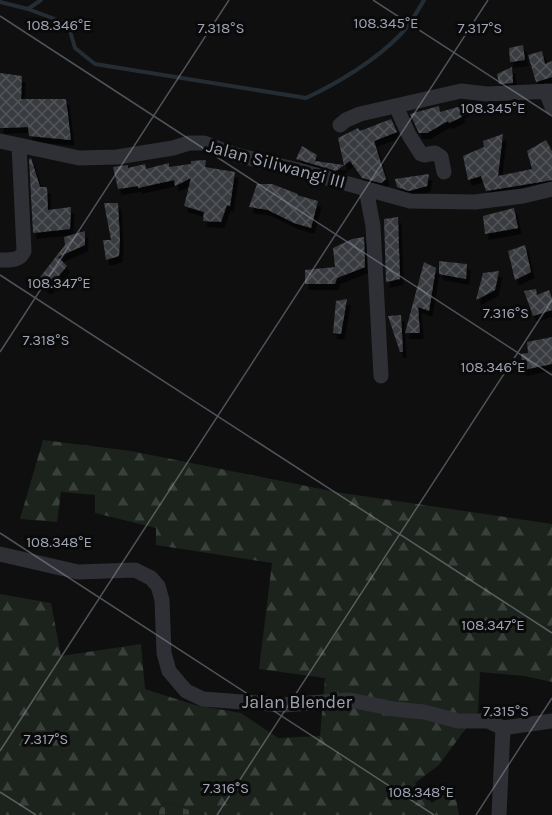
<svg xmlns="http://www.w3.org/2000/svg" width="552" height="815" font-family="Karla,sans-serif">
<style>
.forest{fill:url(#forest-firs)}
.cemetery{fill:url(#cemetery-stones)}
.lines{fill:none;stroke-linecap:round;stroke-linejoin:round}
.stream{stroke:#242d34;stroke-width:4}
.building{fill:url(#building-cross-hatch);filter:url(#shadow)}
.minor{stroke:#2f3035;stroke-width:15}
.ticks{fill:none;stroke:#9ea4b3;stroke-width:1.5;stroke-opacity:0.45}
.labels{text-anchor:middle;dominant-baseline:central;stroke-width:6;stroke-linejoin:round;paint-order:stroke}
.street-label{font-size:18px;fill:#9ea4b3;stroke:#0a0a0b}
.ticks-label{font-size:15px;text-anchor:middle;fill:#9ea4b3;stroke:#0a0a0b;stroke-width:6;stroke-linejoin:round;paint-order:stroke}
</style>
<defs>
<pattern id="forest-firs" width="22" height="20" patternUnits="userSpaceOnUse" patternTransform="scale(1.5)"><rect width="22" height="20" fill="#1b231c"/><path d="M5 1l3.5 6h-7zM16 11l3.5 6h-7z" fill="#39403b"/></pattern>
<pattern id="cemetery-stones" width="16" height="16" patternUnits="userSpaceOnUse" patternTransform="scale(1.5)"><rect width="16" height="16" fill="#1b231c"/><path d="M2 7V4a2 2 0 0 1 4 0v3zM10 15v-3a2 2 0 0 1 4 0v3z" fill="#39403b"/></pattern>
<pattern id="building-cross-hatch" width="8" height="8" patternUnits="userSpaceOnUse" patternTransform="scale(1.5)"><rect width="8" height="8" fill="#393a40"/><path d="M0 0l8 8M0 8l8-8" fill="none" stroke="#525459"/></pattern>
<filter id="shadow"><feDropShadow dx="3.5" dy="6" stdDeviation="0" flood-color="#0009"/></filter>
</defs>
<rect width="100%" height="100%" fill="#0f0f10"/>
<path class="forest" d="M43,440L131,451L336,492L552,524V682L524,676L480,672L478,712L439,765L415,783L432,803L454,788L459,815H205L164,802L157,815H0V594L51,603L61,656L141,644L145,689L195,705L241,713L278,738L320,736L325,678L259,669L272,563L156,545V528L95,513V495L61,492L57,522L20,519Z"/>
<path class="cemetery" d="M164,802L205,815H157Z"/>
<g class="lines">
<path class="stream" d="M0,2L28,9L41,0
M28,9L68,24L75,48L95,64L306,98C338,83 376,60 400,35C410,25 417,12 424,0"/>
</g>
<path class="building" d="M523,45L525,60L510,62L509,48Z
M542,51L545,64L552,61V77L536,82L528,55Z
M512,67L513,83L499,84L497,74Z
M0,73L22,76L21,99H66L71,140L29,136L28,127L0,128Z
M472,103L474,106L461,113L462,117L449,123L448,121L427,133H419L410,114L439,106L440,112Z
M391,119L397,132L374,141L386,179L381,183L362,178L350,161L336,171L296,159L302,146L317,155L315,161L344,165L338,138L358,128L360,131Z
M503,134L498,176L532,169L527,151L546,140L552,151V180L486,191L481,176L468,180L463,156L484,147L483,141Z
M31,158L40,187H47L48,210L71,207L70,229L33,233L29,159Z
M206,160L205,167L235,172L230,206L227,205L221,222L203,221L204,212L184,206L191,178L175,186L174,180L138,188V186L118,189L113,167L128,165V168L145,164L146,169L169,163V167L191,164V161Z
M429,174L427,186L409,191L397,187L395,179Z
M257,184H272L298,194L297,195L318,201L311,228L294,223L268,210L249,207Z
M104,203H118L120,239L119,256L106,260L103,240H111Z
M514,208L518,228L485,234L483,216Z
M398,217L400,279L386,282L384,219Z
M85,231V245L58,257L67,266L48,289L37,281L65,245L64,237Z
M364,237L365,267L337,278L335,284H305V270L335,267L333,248L352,239Z
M525,245L531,272L515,280L508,251Z
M439,261L467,264L466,279L439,274Z
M424,262L436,268L429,311L418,307L420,333H405Z
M499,271L495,290L476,300L483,273Z
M536,289L537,295L549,290L552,298V310L533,316L524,291Z
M347,299L341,334L333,333L336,301Z
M401,315L403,352H400L388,316Z
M552,337V364L523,370L521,354L528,353L527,342Z"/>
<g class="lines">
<path class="minor" d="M546,91L552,107
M396,106L409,135L421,154L424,155L435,153L441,157L444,172
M340,125L346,120L360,114L461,91L487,94L552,91
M0,141L79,158L117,157L173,148L189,143H204L236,155L298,170L410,201L475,202L523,196L552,189
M366,189L373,226L381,376
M0,260C10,260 20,261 24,251L19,145
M0,554L78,572L135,570L151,578L158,586L162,600L164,653L169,671L186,691L203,699L283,705L350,700L394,709L424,712L458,721H488L503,728L499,815
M503,728L552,721"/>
</g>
<path class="ticks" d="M373,0L552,116M0,16L552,375M0,275L552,633M0,352L229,0M0,533L434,815M0,751L488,0M0,792L36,815M217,815L552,300M476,815L552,698"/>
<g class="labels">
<g class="street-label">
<text transform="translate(276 164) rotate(15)">Jalan Siliwangi III</text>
<text x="297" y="702">Jalan Blender</text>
</g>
</g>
<g class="ticks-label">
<text x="386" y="28">108.345°E</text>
<text x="59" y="30">108.346°E</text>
<text x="221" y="33">7.318°S</text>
<text x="480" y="33">7.317°S</text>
<text x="493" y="113">108.345°E</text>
<text x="59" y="288">108.347°E</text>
<text x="506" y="318">7.316°S</text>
<text x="46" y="345">7.318°S</text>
<text x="493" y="372">108.346°E</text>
<text x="59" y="547">108.348°E</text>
<text x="493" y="630">108.347°E</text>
<text x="506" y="716">7.315°S</text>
<text x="46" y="744">7.317°S</text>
<text x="226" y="793">7.316°S</text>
<text x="421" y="797">108.348°E</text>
</g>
</svg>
